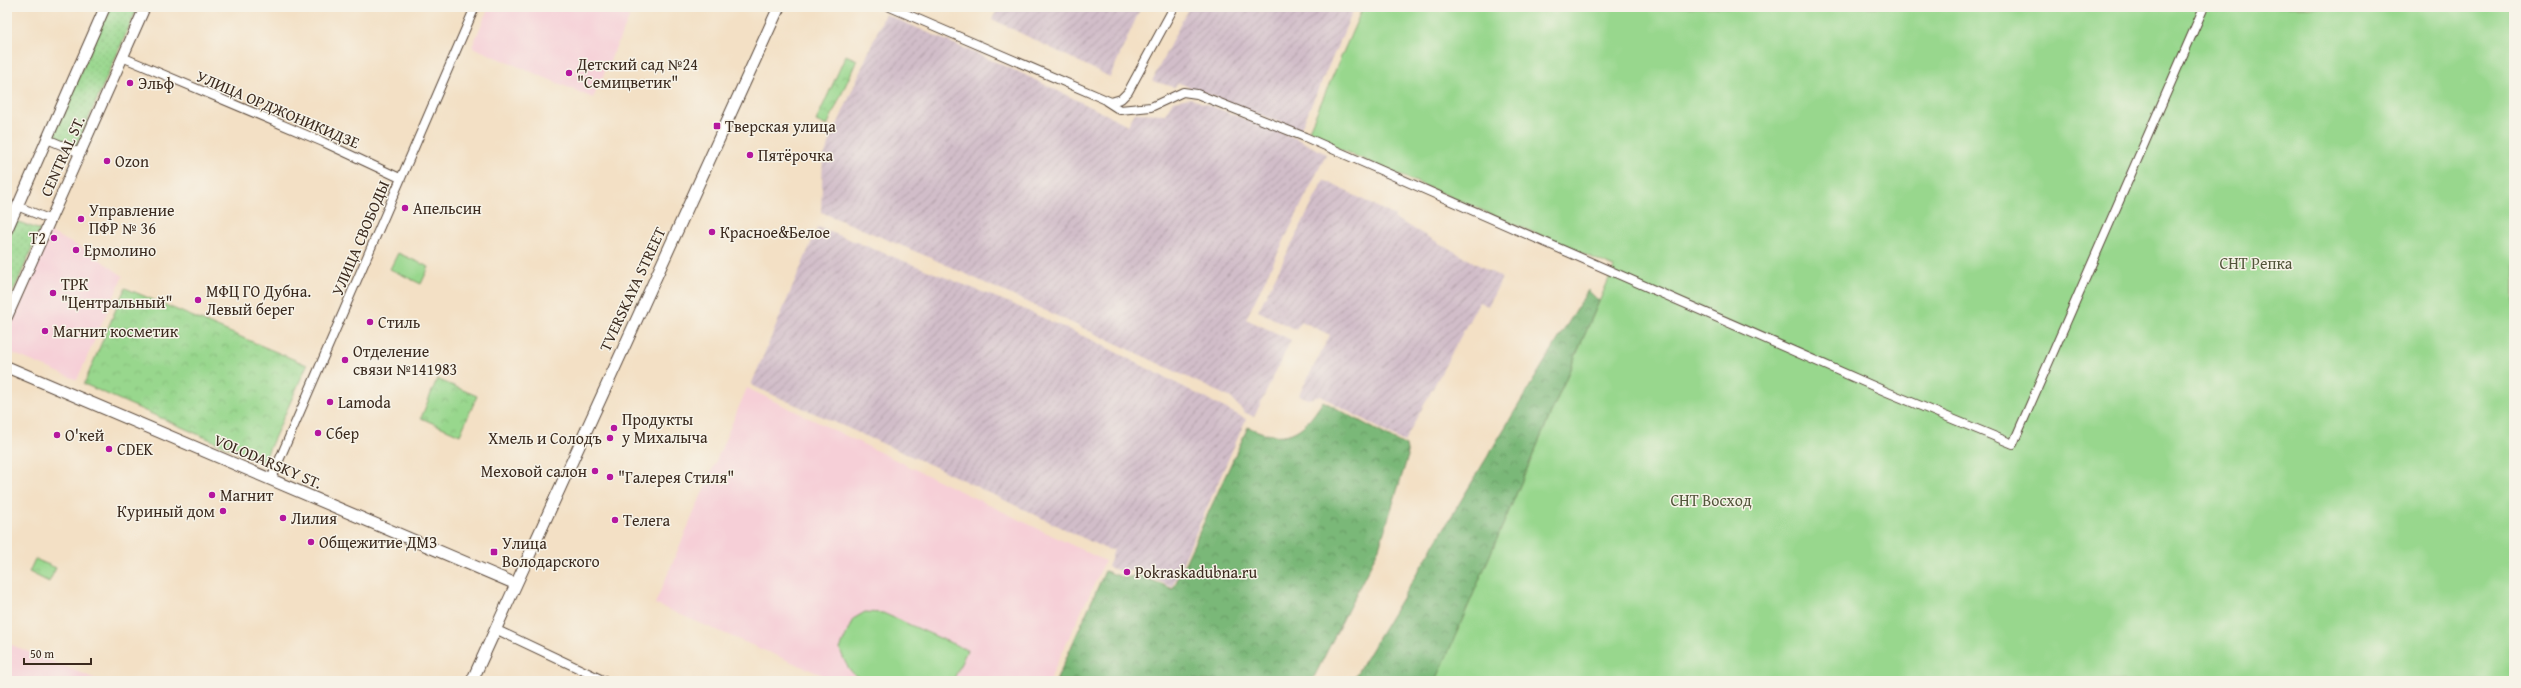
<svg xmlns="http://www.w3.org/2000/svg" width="2521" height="688" font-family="'Gentium Book Plus',serif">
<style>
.built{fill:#f6cfd7}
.industrial{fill:url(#industrial-furrows)}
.grass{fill:url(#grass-dots);stroke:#6a8056}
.forest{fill:url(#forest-crowns);stroke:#5a714b}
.park{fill:url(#park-crowns);stroke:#6a8056}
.garden{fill:#98d78d;stroke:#6a8056}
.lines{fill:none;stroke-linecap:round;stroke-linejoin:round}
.minor-casing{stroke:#574537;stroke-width:10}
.tertiary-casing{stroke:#574537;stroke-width:12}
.secondary-casing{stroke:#574537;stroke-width:13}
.minor{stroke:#fff;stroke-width:8}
.tertiary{stroke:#fff;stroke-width:10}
.secondary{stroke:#fff;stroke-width:11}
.poi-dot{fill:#b5179e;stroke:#f7f3e8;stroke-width:1.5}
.labels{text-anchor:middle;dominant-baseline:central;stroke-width:3;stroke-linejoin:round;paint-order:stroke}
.poi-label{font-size:16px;fill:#3b2a1e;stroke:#f7f3e8;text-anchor:start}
.street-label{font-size:16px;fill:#3b2a1e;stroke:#f7f3e8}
.park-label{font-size:16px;fill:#52553a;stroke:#f7f3e8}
</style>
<defs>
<pattern id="industrial-furrows" width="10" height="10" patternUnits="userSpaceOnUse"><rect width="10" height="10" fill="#d1bdc9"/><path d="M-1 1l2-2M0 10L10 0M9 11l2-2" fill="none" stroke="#ab9aa3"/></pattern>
<pattern id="grass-dots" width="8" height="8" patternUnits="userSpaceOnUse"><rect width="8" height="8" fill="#98d78d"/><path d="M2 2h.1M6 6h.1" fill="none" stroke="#84b979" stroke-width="1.8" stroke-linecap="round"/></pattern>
<pattern id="forest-crowns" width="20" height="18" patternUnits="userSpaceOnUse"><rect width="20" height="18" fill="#7ab878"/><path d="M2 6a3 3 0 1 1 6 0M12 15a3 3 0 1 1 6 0" fill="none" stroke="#659662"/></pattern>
<pattern id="park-crowns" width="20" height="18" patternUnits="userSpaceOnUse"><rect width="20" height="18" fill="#98d78d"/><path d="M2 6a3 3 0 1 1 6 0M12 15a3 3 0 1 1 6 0" fill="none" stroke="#84b979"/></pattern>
</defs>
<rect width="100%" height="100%" fill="#f7f3e8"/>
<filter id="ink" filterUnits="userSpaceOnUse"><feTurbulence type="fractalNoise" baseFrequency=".025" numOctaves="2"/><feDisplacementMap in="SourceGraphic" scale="8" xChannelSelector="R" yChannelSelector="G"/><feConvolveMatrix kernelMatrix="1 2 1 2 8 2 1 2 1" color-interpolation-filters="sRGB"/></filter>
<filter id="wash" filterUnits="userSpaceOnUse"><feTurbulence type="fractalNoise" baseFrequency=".012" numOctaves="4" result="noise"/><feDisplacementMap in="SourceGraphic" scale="16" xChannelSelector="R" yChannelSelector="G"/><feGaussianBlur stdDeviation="0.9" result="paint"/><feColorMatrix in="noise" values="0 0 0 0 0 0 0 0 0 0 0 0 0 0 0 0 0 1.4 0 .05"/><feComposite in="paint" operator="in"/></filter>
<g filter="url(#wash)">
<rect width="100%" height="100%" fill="#f3e0c5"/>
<path class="built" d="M489,7H610L630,16L593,98L472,47Z
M49,232L88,251L123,276L77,380L7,351V325Z
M747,388L1105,561L1049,681H836L655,604Z
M7,643L98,680L7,681Z"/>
<path class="industrial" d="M999,7H1141L1110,77L992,19Z
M1189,7H1249L1268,15L1251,7H1355L1300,130L1179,83L1174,87L1152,81Z
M885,14L1021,73L1128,125L1135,113L1165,114L1173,101L1190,98L1295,138L1326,154L1246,319L1291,340L1254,417L1244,412L1231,398L1124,347L931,258L821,212L823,158Z
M1324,180L1395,216L1394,218L1502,278L1488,306L1479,302L1404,442L1321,396L1308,399L1299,395L1330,335L1301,321L1296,330L1258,311Z
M818,227L1010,303L1094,341L1246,419L1172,587L1133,570L1123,572L1108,567L1114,550L1106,549L940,469L751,385Z"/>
<path class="grass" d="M109,7H138L76,147L53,137Z
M16,221L40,230L9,302L7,301V241Z"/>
<path class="forest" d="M1588,290L1599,301L1436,681H1352Z
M1323,401L1406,446L1408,456L1379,548L1312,681H1056L1105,571L1125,578L1139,575L1173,589L1248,427C1285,444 1302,435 1323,401Z"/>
<path class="park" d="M846,55L857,60L827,126L816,121Z
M125,288L307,365L263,463L84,384Z
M437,379L477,396L460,435L421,418Z
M35,559L56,568L49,582L29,572Z"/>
<path class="garden" d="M1363,7H2514V681H1436L1614,267L1337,148L1309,130Z
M398,253L429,267L421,284L390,269Z
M865,612L883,613L967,650L953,681H864C850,674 845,664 840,649L853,619Z"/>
</g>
<g filter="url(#ink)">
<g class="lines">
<defs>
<path id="minor" d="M890,7L1111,102L1121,99L1128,92L1173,9
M122,57L323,142L400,178
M1106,101L1120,110L1151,107L1183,92L1197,94L1305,137L1887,392L2013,444L2204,7
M47,139L80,153
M17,206L51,220
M271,479L475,7
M495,629L605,681"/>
<path id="tertiary" d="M7,230L105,7
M7,317L145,7"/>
<path id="secondary" d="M7,367L516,584
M472,681L779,7"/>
</defs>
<use href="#minor" class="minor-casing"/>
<use href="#tertiary" class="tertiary-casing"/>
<use href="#secondary" class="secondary-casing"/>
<use href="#minor" class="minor"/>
<use href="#tertiary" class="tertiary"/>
<use href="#secondary" class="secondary"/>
</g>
</g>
<g class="poi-dot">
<circle cx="569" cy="73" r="4"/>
<circle cx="130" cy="83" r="4"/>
<rect x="713" y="122" width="8" height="8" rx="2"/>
<circle cx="750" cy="155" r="4"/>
<circle cx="107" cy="161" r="4"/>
<circle cx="405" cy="208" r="4"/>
<circle cx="81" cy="219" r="4"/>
<circle cx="712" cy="232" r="4"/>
<circle cx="54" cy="238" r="4"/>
<circle cx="76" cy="250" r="4"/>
<circle cx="53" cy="293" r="4"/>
<circle cx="198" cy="300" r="4"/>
<circle cx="370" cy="322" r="4"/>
<circle cx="45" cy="331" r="4"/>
<circle cx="345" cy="360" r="4"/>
<circle cx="330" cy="402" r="4"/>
<circle cx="614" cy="428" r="4"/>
<circle cx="318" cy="433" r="4"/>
<circle cx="57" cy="435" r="4"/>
<circle cx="610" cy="438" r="4"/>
<circle cx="109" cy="449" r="4"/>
<circle cx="595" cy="471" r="4"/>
<circle cx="610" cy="477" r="4"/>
<circle cx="212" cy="495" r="4"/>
<circle cx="223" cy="511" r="4"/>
<circle cx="283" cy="518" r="4"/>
<circle cx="615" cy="520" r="4"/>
<circle cx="311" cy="542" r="4"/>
<rect x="490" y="548" width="8" height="8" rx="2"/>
<circle cx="1127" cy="572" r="4"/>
</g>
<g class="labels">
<g class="poi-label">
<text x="577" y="64">Детский сад №24<tspan x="577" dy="18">"Семицветик"</tspan></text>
<text x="138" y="83">Эльф</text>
<text x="725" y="126">Тверская улица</text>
<text x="758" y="155">Пятёрочка</text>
<text x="115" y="161">Ozon</text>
<text x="413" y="208">Апельсин</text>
<text x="89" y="210">Управление<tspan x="89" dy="18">ПФР № 36</tspan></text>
<text x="720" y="232">Красное&amp;Белое</text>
<text x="46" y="238" text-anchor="end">T2</text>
<text x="84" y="250">Ермолино</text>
<text x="61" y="284">ТРК<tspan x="61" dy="18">"Центральный"</tspan></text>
<text x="206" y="291">МФЦ ГО Дубна.<tspan x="206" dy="18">Левый берег</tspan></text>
<text x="378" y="322">Стиль</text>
<text x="53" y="331">Магнит косметик</text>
<text x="353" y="351">Отделение<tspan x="353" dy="18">связи №141983</tspan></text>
<text x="338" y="402">Lamoda</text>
<text x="622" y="419">Продукты<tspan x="622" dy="18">у Михалыча</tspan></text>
<text x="326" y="433">Сбер</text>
<text x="65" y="435">О'кей</text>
<text x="602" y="438" text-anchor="end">Хмель и Солодъ</text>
<text x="117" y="449">CDEK</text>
<text x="587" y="471" text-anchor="end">Меховой салон</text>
<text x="618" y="477">"Галерея Стиля"</text>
<text x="220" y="495">Магнит</text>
<text x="215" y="511" text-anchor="end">Куриный дом</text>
<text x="291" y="518">Лилия</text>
<text x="623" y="520">Телега</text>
<text x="319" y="542">Общежитие ДМЗ</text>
<text x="502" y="543">Улица<tspan x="502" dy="18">Володарского</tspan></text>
<text x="1135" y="572">Pokraskadubna.ru</text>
</g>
<g class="street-label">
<text transform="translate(278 109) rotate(23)">УЛИЦА ОРДЖОНИКИДЗЕ</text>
<text transform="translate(62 156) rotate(-66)">CENTRAL ST.</text>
<text transform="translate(360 238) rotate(-67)">УЛИЦА СВОБОДЫ</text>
<text transform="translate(632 289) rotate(-65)">TVERSKAYA STREET</text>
<text transform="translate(268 461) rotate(23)">VOLODARSKY ST.</text>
</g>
<g class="park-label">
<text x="2256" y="263">СНТ Репка</text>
<text x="1711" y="500">СНТ Восход</text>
</g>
</g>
<rect width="2521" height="688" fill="none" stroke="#f7f3e8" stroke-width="24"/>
<path d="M24 658v6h67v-6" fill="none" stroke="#3b2a1e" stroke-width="2"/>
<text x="30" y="658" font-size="12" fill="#3b2a1e" stroke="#f7f3e8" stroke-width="3" paint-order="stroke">50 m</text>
</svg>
